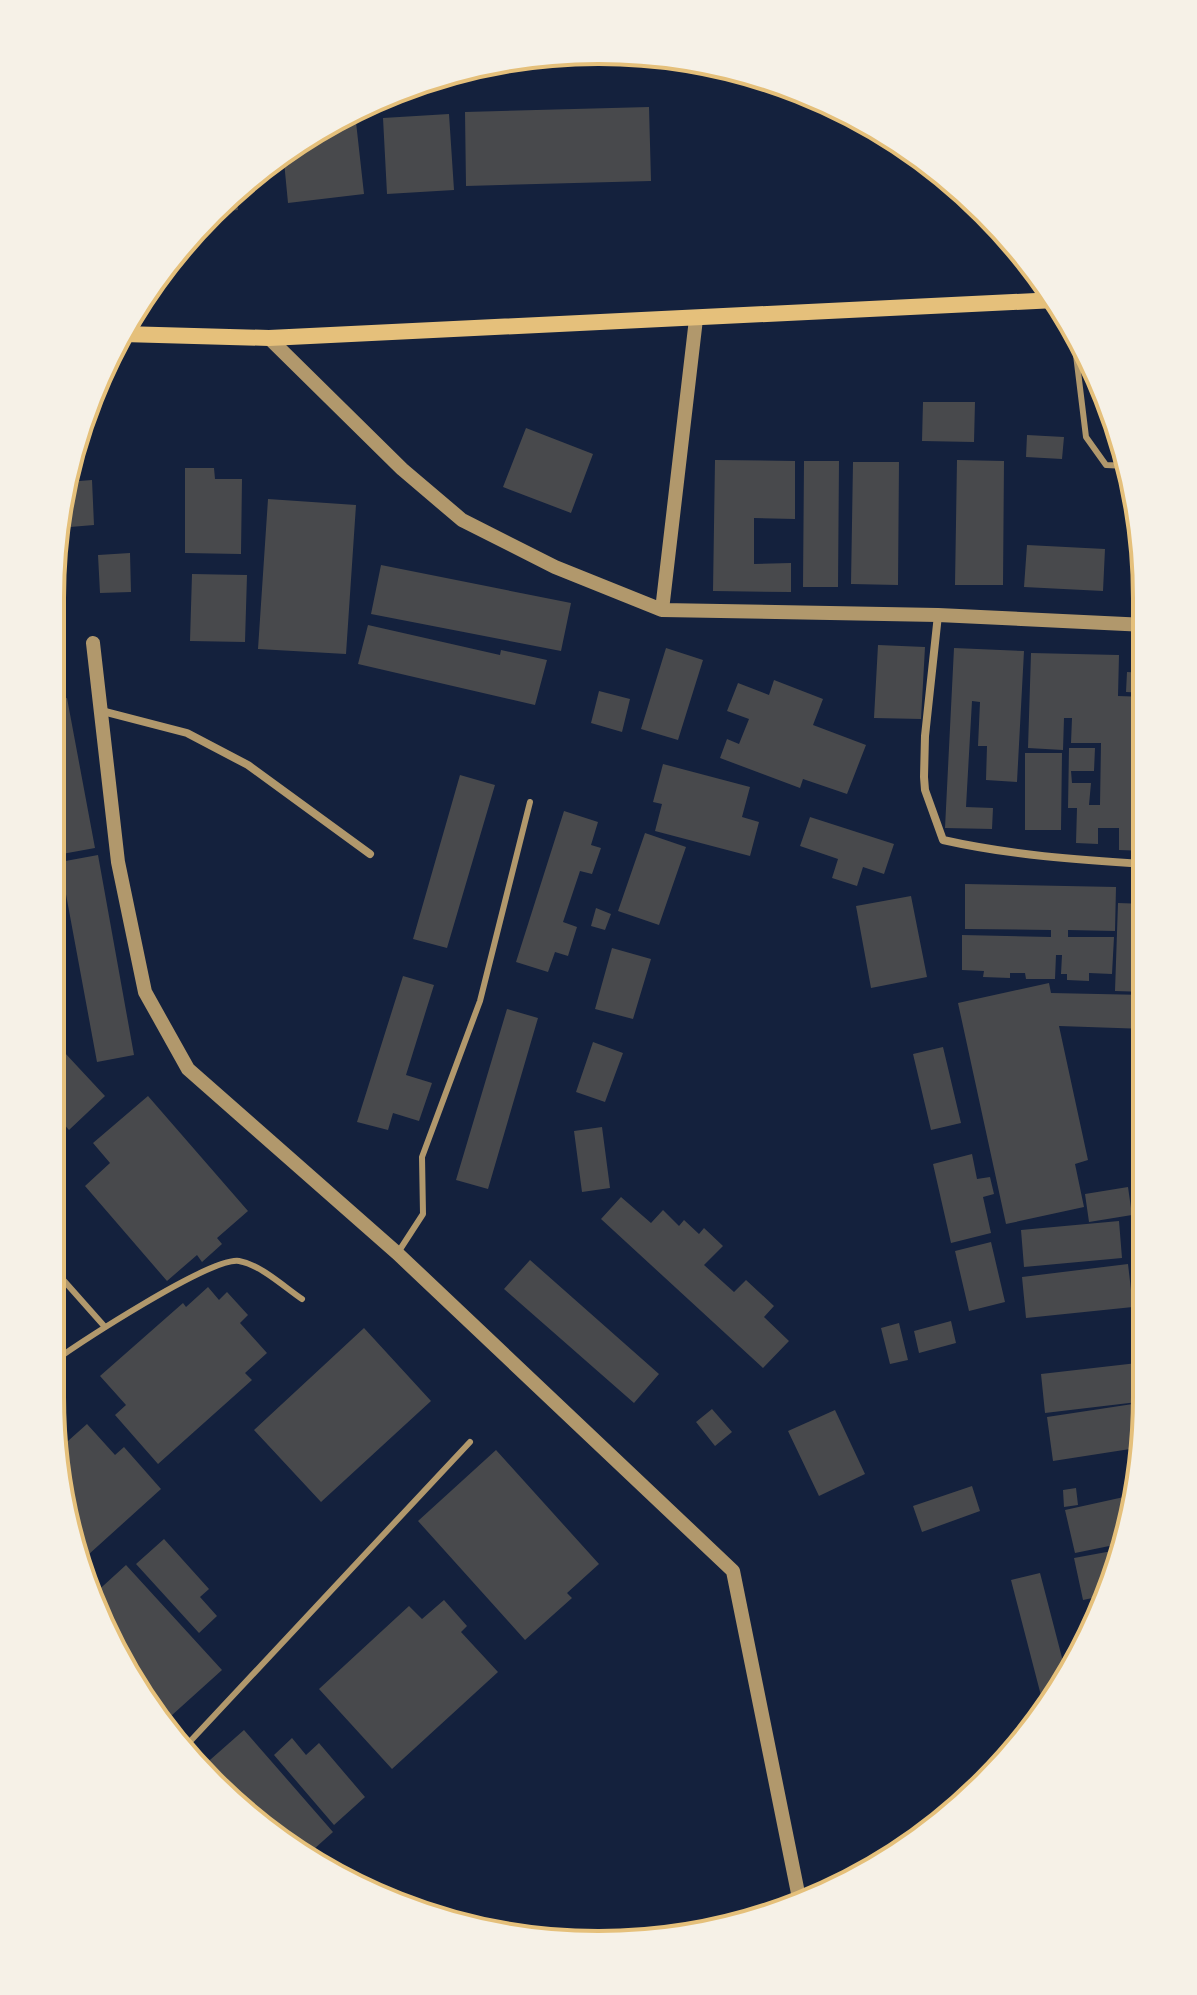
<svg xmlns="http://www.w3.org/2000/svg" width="1197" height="1995" font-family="Roboto,sans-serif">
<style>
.building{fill:#48494c}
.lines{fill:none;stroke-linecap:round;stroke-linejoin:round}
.service{stroke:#b1986c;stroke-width:6}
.minor{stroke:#b1986c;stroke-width:8}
.tertiary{stroke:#b1986c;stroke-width:14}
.secondary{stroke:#e5c07b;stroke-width:16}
.rim{fill:none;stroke:#e5c07b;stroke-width:4}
</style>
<rect width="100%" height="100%" fill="#14213d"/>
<path class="building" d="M594,50L595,62L516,66L515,58Z
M649,107L651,181L466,186L465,112Z
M355,113L364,194L288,203L283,151L294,142L347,114Z
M449,114L454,190L387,194L383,118Z
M236,190L238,210L209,213L211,210Z
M923,402H975L974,442L922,441Z
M526,428L593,454L571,513L503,487Z
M1027,435L1064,437L1062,459L1026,457Z
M715,460L795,461V519L754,518V564L791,563V592L713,591Z
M957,460L1004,461L1003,585H955Z
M804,461H839L838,587H803Z
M853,462H899L898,585L851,584Z
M185,468H214L215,479H242L241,554L185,553Z
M92,480L94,525L58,528L67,482Z
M268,499L356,505L346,654L258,649Z
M1027,545L1105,549L1103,591L1024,587Z
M130,553L131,592L100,593L98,555Z
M381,565L571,603L561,651L371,614Z
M192,574L247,575L245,642L190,641Z
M368,625L500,655L501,650L547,660L535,705L358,664Z
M878,645L925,647L921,719L874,718Z
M666,648L703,660L678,740L641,729Z
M954,648L1024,651L1017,782L986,780L987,746H978L980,702L972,701L966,807L993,808L992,829L945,828Z
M1031,653L1119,655L1118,696L1146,697V851L1119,850V828H1098V844L1076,843L1077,808H1068L1069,748H1095L1094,771H1071L1072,783H1091L1089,805H1100L1101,743H1071L1072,718H1064L1063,750L1028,748Z
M1127,672L1146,673V693L1126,692Z
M774,680L823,699L813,725L866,745L847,794L803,779L800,788L720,758L727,739L739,744L749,719L727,711L738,683L769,695Z
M599,691L630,699L622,732L591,723Z
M67,698L95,848L51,856V701Z
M1025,753H1062L1061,830H1025Z
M663,764L750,787L742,817L759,822L750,856L655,831L662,804L653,802Z
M460,775L495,785L447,948L413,939Z
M564,811L598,822L591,845L601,848L592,874L580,871L563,922L577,927L568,956L555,952L548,972L516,962Z
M810,817L894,844L884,874L863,867L857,886L832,878L838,859L800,846Z
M645,833L686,847L659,925L618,911Z
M98,855L134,1055L97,1062L60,862Z
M965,884L1116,887L1115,931L1068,930V937H1114L1112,974L1089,973V981L1067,980V974H1061L1062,955H1056L1055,979H1026L1025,973H1010V978L983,977L984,971L962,970V935L1051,937V930L965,929Z
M911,896L927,977L871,988L856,906Z
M1118,903L1146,904V992L1115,991Z
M596,908L611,914L605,930L591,926Z
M612,948L651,959L633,1019L595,1009Z
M403,976L434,985L406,1075L432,1083L419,1121L393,1113L388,1130L357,1122Z
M1049,983L1051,993L1146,995V1029L1059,1026L1088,1160L1075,1164L1084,1207L1006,1224L958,1003Z
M507,1009L538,1018L488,1189L456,1180Z
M51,1038L105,1096L69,1130L50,1109Z
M593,1042L623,1053L605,1102L576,1092Z
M943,1047L961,1123L931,1130L913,1054Z
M148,1096L248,1211L217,1238L222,1244L202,1262L197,1255L167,1281L85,1186L110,1163L93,1143Z
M602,1127L610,1188L582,1192L574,1131Z
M972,1154L977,1179L990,1177L994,1194L983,1197L991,1233L951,1243L933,1164Z
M1128,1187L1132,1215L1089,1222L1085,1194Z
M621,1197L651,1223L663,1210L679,1226L684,1220L699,1234L704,1228L723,1246L704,1265L734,1292L746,1280L774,1306L764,1317L789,1341L763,1368L601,1219Z
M1119,1221L1122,1258L1024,1267L1021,1230Z
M991,1242L1005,1302L969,1311L955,1251Z
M530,1260L659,1374L634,1403L504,1289Z
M1128,1264L1133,1307L1026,1318L1022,1277Z
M208,1287L219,1300L227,1292L248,1315L240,1323L267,1353L245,1373L252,1380L158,1464L115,1415L126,1405L100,1376L183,1303L186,1307Z
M951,1321L956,1343L919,1353L914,1331Z
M899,1323L908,1360L890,1364L881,1328Z
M364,1328L431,1401L321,1502L254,1430Z
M1146,1362V1401L1045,1413L1041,1374Z
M1146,1402L1143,1447L1053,1461L1047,1417Z
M712,1409L732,1432L715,1446L696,1422Z
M835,1410L865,1474L819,1496L788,1431Z
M87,1424L115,1455L124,1447L161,1489L78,1564L59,1449Z
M496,1450L599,1564L567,1593L572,1598L525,1640L418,1521Z
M972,1486L980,1511L922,1532L913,1506Z
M1076,1488L1078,1505L1064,1507L1063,1490Z
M1133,1495L1124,1543L1075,1553L1065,1510Z
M164,1539L209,1589L200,1597L217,1616L199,1633L136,1564Z
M1123,1549L1118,1573L1107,1595L1083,1600L1074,1558Z
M126,1565L222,1670L161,1725L92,1596Z
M1040,1573L1067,1677L1054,1702L1045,1711L1011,1580Z
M444,1600L467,1626L461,1632L498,1672L392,1769L319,1689L409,1606L422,1619Z
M244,1730L333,1832L304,1858L293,1852L202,1767Z
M292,1738L306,1755L319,1743L365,1797L334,1825L274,1755Z"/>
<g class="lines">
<path class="service" d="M1072,322L1086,437L1106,465L1127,466
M399,1251L423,1214L422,1157L480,1001L530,802
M50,1265L105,1327
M50,1364C78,1344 210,1257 239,1261C261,1265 283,1286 302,1299
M183,1749L470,1442"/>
<path class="minor" d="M938,615L925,736L924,777L925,790L943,840C1010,855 1077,860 1146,864
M102,711L187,733L248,765L370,854"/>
<path class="tertiary" d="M269,338L402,469L462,520L555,567L662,610L938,615L1146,625
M662,610L696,319
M93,643L118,862L145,992L188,1069L397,1253L733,1571L800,1903"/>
<path class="secondary" d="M123,334L269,338L1056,300"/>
</g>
<path d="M0 0H1197V1995H0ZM598 64H599A534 534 0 0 1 1133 598V1397A534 534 0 0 1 599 1931H598A534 534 0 0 1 64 1397V598A534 534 0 0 1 598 64Z" fill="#f6f1e7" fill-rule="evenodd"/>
<path class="rim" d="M598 64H599A534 534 0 0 1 1133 598V1397A534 534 0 0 1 599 1931H598A534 534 0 0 1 64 1397V598A534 534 0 0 1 598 64Z"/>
</svg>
